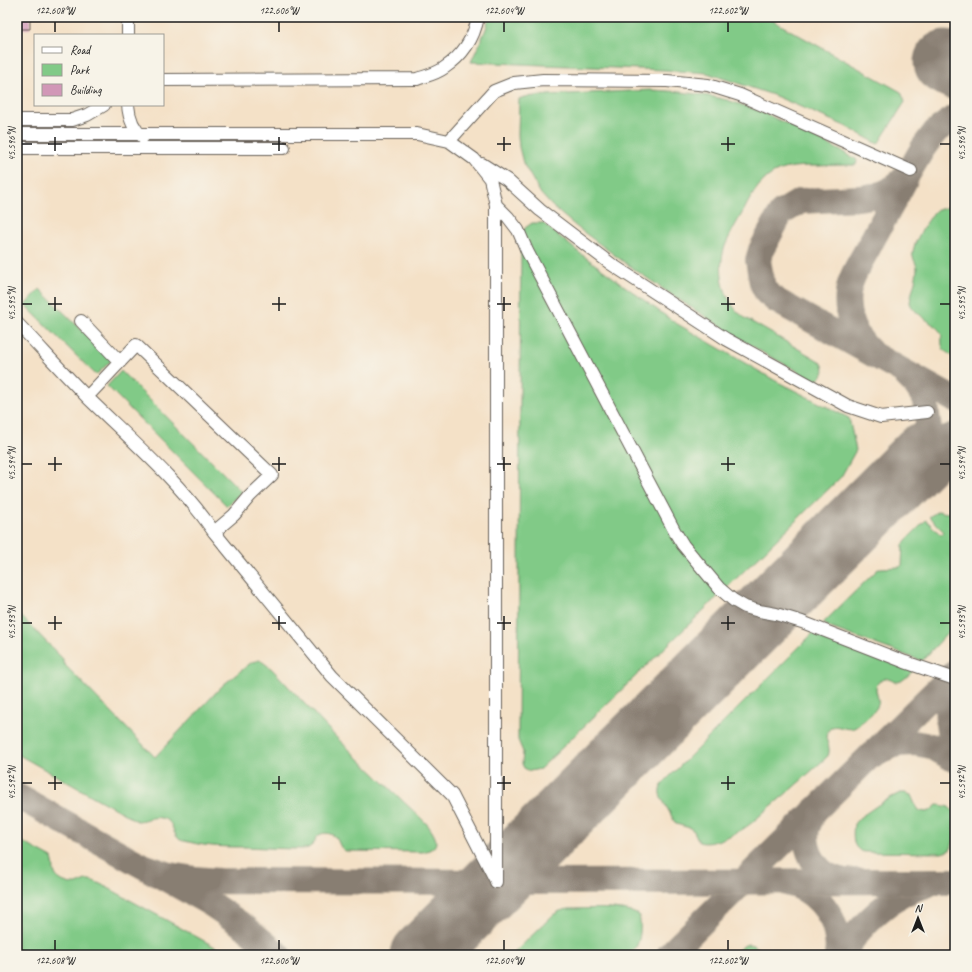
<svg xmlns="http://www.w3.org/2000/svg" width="972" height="972" font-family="Caveat,sans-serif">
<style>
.green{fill:#81ca87;stroke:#4e7352}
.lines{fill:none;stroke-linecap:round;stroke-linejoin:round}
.taxiway{stroke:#887e72;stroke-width:26}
.runway{stroke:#887e72;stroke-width:65}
.building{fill:#d197b7}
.minor-casing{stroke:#686158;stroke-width:14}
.minor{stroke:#fff;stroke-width:12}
.ticks{fill:none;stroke:#1c1c1c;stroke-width:1.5}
.neatline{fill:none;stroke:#1c1c1c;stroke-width:1.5}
.ticks-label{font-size:10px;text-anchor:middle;fill:#1c1c1c}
</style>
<rect width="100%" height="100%" fill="#f7f3e8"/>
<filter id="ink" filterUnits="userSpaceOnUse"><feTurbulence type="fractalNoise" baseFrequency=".025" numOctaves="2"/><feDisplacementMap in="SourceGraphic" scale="8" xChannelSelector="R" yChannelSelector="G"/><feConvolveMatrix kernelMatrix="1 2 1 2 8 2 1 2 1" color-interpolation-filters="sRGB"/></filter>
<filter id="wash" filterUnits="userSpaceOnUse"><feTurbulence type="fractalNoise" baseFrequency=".012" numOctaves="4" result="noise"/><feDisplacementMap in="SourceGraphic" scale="16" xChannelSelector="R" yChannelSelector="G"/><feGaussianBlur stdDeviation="0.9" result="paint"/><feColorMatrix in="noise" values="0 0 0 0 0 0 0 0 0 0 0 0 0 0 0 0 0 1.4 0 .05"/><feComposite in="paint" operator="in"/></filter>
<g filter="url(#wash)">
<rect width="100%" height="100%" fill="#f4e1c7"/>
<path class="green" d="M489,17H771L770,19L901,92L905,102L878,144L845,126L773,95L707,73L664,70L471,62L486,29Z
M651,90C677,91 703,94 727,100C737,103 747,107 757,110C770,115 782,123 796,127L856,159L857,161L856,165C844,165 831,165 819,166C806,166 792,166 780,170C762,177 752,194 744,210C737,222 730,234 725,246C718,267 721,292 736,310C738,313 742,315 745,318L821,362C827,370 823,378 814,381L800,374L796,370L767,355L737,337L672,295L628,265L578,228L554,208L541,194L523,163L519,147L518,135L519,99L524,97L548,95Z
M955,180V358C951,355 945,352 943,348C940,342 944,335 939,330C932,322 913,313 910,303C911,292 917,279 917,268C916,261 911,258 913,251C916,237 926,224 934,212C940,207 945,211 952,204C954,196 949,187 955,180Z
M532,223H543L581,254L674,322L776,381L849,418L856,450L841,477L540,769L530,771L524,768L522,764L523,752L518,740L521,235L525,228Z
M40,289L112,360L96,375L25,305Z
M121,371L242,492L227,506L107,386Z
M938,511C943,512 950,515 955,511V625L922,661L831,628L823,623L877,570L880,568L900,567L902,565L903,545L906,540L926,520L941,535L944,532L929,517Z
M17,612L63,659V663L155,757L223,685L252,662L260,660L272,669L336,737L427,824C436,837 443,847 423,852L346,851C338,848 340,840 334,836C329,832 320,832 316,838C315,840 315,842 313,844C311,847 308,848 305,849C286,849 266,848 247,847C227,847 208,847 189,842C185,841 180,841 178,838C171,831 175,821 161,818C152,816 145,821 137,821L17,754Z
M814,632L913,671C909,674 904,681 898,682C890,682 885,673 878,683C872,691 882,699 877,707C874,713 862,722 856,727C844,734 831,716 826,737C827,744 831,748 828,756C809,773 790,791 770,807C761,814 753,823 743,829C732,835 712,846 699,842L694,831L690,828L676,824L661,797C658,790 661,787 665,781Z
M900,793H905L911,795L917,809L921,811L926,812L930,811L937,805H940L949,807L954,813V838L952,846L950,850L942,853L868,852C864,852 861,852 858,849C852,845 853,831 854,824L859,818L878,805L890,798Z
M17,839L52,858C54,863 53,870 55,874C58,881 70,885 77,884C82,882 85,879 89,880C96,881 104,886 110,889L217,948L226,955H17Z
M568,909C586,909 623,906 639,915C641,922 641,937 637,945C636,949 631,952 628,955H512L553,915L560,911Z
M748,944L754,945L766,955H731L745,945Z"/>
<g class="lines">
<path class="taxiway" d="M955,117L935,132L923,148L906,177L890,190L879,195L859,198L801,201L781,213L761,250L758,260L762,283L767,293L777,301L955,400
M870,351C854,336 845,314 848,293C850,277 861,261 868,248C880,225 893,203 905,180
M906,375L916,385L925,399L929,429L928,442L923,455
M923,455L944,439L955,435
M955,680C953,685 951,690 950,695C945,713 948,732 955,749
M875,755L884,749L897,744L914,743L931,746L955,760
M17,796L211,904L245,927L279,955
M814,811C812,817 809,822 807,828C803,848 815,872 834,878C837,879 841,880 844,881
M143,866L170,875L195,879L219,881L496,882L955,881
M786,883C813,888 834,911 837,939C838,945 838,950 837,955
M669,955L955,672
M842,955C861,923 892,894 927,885"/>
<path class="runway" d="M946,62L955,67
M423,955L923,455"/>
</g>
<g id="blocks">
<path class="building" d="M17,17H30V29H17Z"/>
</g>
</g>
<g filter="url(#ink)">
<use href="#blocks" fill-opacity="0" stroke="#686158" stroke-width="1"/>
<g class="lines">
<defs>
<path id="minor" d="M128,35V17
M163,80L417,79C426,76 436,74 444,68C462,56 474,38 478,17
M128,105C129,118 133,129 143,137
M17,120H72L87,115L104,105
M17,134H417L449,141L474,159L490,179L496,205V882
M449,141L494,91L514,83L543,80L667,81L708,85L740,95L911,171
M17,148H284
M482,164L507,180L540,210L611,264L726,339L848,406L881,417L927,412
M496,205L508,217L518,230L527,251L675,532L683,545L719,588L733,600L745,607L759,611L776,614L802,622L905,662L955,679
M81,321L120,362
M17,323C41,348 64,374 88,398C132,441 179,481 214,532L332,676L452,795L495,879
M87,397L136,345L272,475L250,496L234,515L214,532"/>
</defs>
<use href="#minor" class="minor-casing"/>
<use href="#minor" class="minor"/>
</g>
</g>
<path class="ticks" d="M55,22V32M279,22V32M504,22V32M728,22V32M55,137V151M279,137V151M504,137V151M728,137V151M22,144H32M48,144H62M272,144H286M497,144H511M721,144H735M940,144H950M55,297V311M279,297V311M504,297V311M728,297V311M22,304H32M48,304H62M272,304H286M497,304H511M721,304H735M940,304H950M55,457V471M279,457V471M504,457V471M728,457V471M22,464H32M48,464H62M272,464H286M497,464H511M721,464H735M940,464H950M55,616V630M279,616V630M504,616V630M728,616V630M22,623H32M48,623H62M272,623H286M497,623H511M721,623H735M940,623H950M55,776V790M279,776V790M504,776V790M728,776V790M22,783H32M48,783H62M272,783H286M497,783H511M721,783H735M940,783H950M55,940V950M279,940V950M504,940V950M728,940V950"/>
<rect width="972" height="972" fill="none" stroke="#f7f3e8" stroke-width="44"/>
<rect x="34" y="34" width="130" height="72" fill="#f7f3e8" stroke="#9f9d96"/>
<rect x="42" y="47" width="20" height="6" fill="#ffffff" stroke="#9f9d96"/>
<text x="70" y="54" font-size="12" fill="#1c1c1c">Road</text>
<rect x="42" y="64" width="20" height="12" fill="#81ca87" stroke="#9f9d96"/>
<text x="70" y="74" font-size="12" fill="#1c1c1c">Park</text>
<rect x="42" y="84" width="20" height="12" fill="#d197b7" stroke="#9f9d96"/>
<text x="70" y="94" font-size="12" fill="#1c1c1c">Building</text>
<g transform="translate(918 918)" stroke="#f7f3e8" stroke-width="3" paint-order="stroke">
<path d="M0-3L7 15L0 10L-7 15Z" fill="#1c1c1c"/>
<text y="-6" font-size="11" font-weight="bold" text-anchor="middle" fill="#1c1c1c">N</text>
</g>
<rect x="22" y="22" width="928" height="928" class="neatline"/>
<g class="ticks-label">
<text x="55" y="14">122.608°W</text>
<text x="279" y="14">122.606°W</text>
<text x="504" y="14">122.604°W</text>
<text x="728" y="14">122.602°W</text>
<text transform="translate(11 144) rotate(-90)" y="4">45.596°N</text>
<text transform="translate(961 144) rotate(-90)" y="4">45.596°N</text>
<text transform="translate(11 304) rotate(-90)" y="4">45.595°N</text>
<text transform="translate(961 304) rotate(-90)" y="4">45.595°N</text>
<text transform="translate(11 464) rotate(-90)" y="4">45.594°N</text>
<text transform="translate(961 464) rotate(-90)" y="4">45.594°N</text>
<text transform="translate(11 623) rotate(-90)" y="4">45.593°N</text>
<text transform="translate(961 623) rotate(-90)" y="4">45.593°N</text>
<text transform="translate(11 783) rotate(-90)" y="4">45.592°N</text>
<text transform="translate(961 783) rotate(-90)" y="4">45.592°N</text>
<text x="55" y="964">122.608°W</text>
<text x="279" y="964">122.606°W</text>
<text x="504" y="964">122.604°W</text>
<text x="728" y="964">122.602°W</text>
</g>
</svg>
